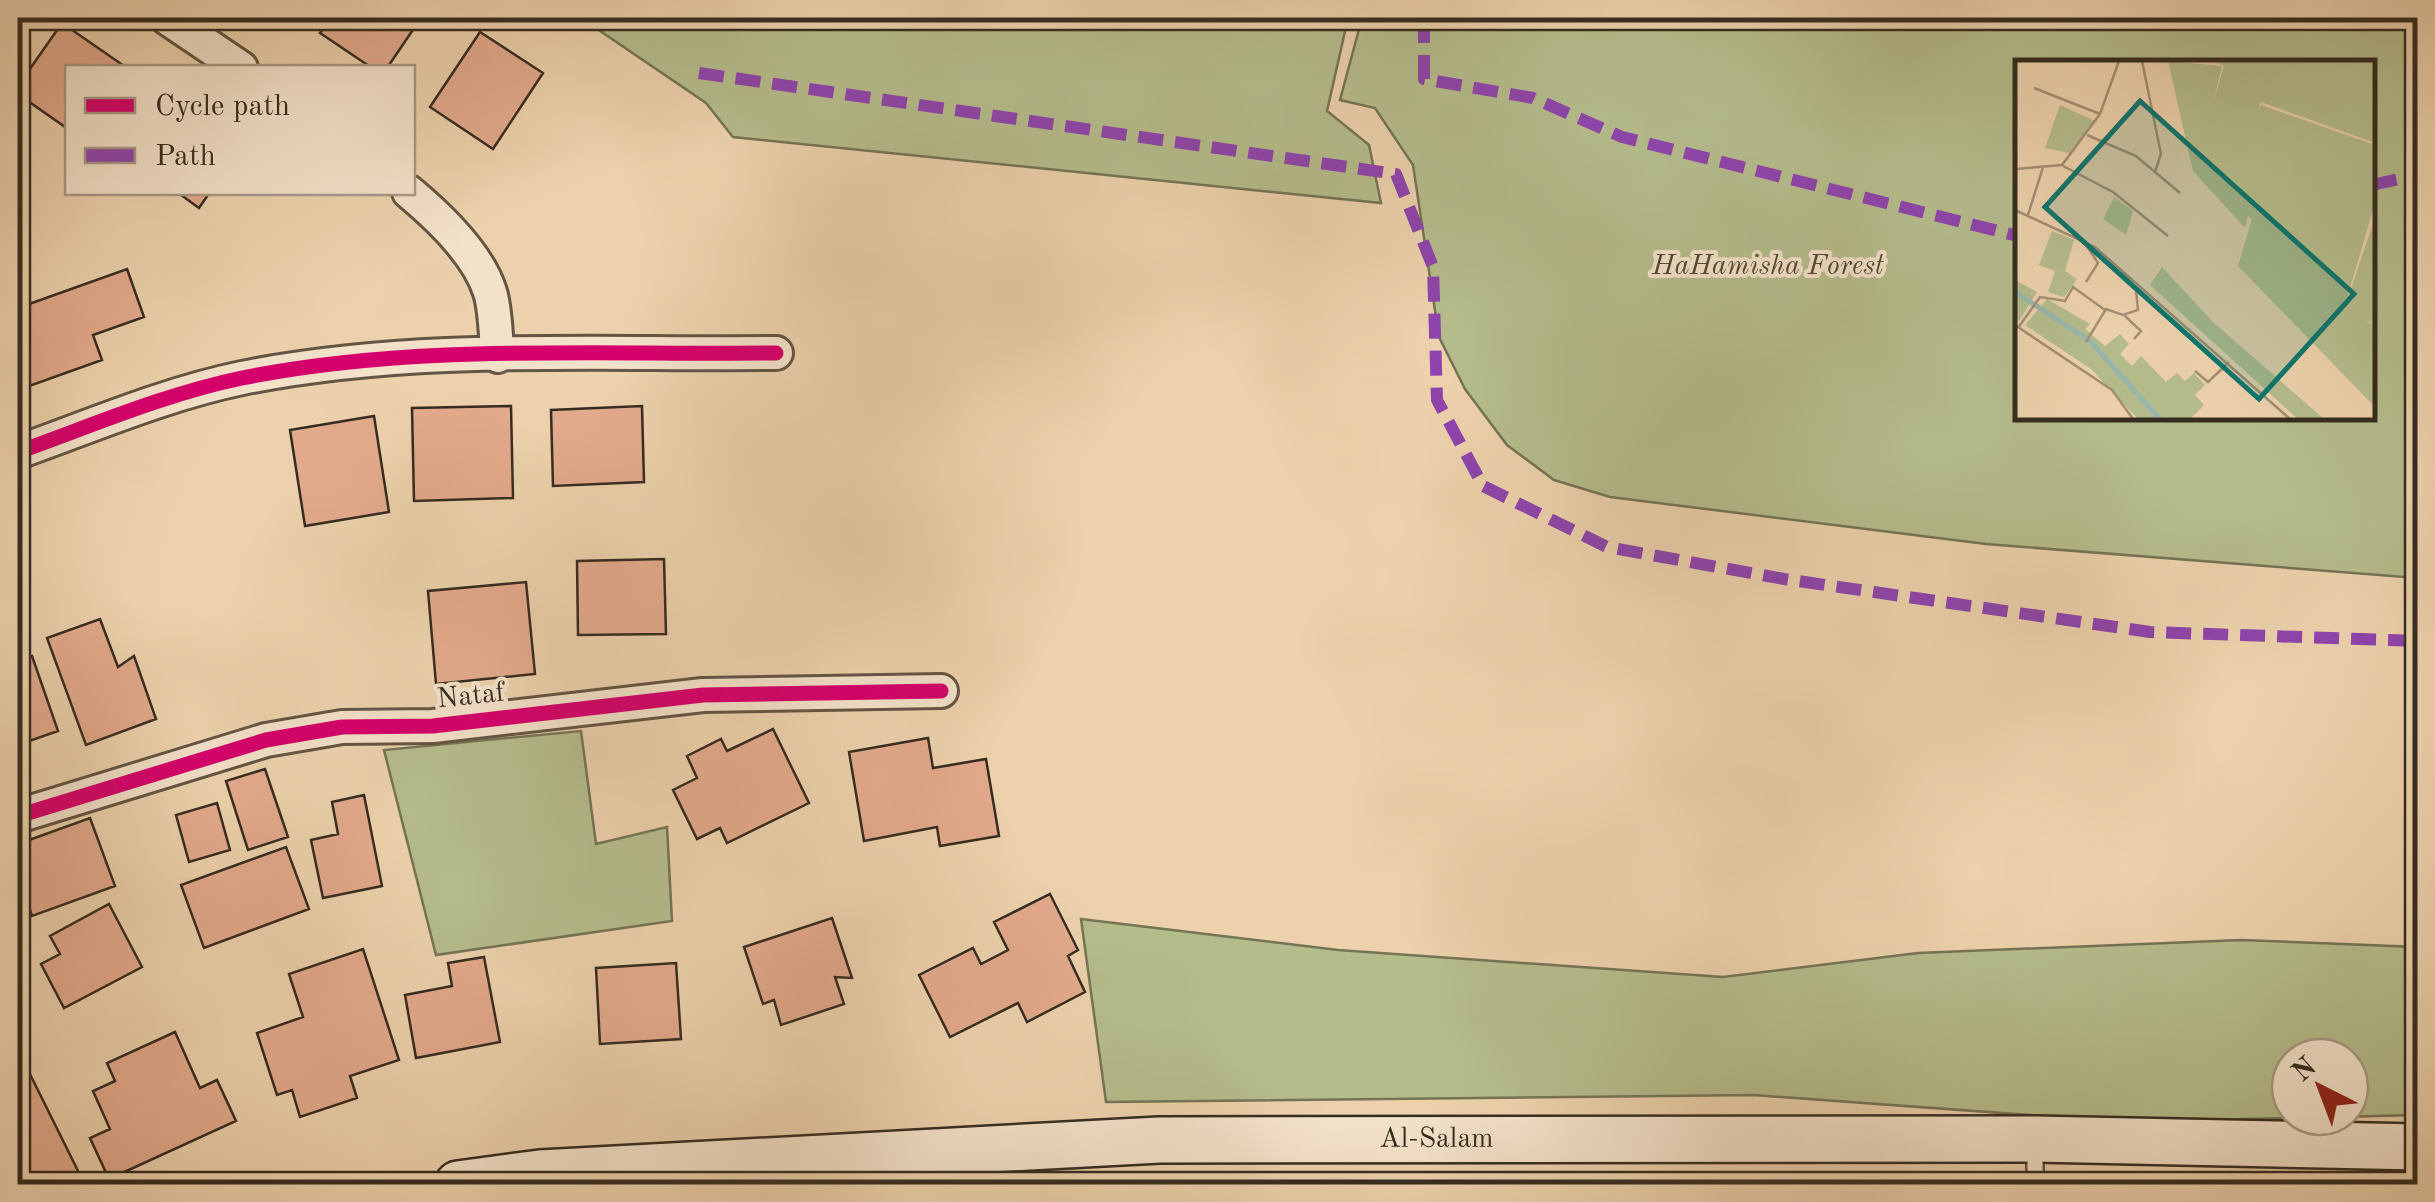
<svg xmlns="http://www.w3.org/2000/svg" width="2435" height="1202" font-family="'Old Standard TT',serif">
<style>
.green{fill:#b5bc8c;stroke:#757456;stroke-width:2.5;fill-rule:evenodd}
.building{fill:#e3a98c;stroke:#352c20;stroke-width:2.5}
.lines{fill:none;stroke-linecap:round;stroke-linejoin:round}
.lane-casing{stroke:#635543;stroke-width:20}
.street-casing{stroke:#635543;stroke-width:38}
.secondary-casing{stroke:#352c20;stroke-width:50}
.lane{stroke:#f3e1c9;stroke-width:15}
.street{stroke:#f3e1c9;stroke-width:32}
.secondary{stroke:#f3e1c9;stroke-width:45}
.quiet{stroke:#8e44ad;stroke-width:12;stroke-dasharray:25 12;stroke-linecap:butt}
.cycleway-casing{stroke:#f3e1c9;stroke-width:21}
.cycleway{stroke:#d6006c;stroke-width:15}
.labels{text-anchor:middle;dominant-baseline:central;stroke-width:8;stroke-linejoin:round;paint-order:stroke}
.park-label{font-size:28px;font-style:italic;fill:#4f4936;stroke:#f3e1c9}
.street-label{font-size:28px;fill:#352c20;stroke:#f3e1c9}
.inset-river{fill:none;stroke:#99b7ad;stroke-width:5}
.inset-road{fill:none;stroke:#a38f74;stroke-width:2.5}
.view{fill:#0f766e;fill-opacity:0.15;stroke:#0f766e;stroke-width:5}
.inset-edge{fill:none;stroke:#352c20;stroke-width:5}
</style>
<rect width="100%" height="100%" fill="#ecd1ac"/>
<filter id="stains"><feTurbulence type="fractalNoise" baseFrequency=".002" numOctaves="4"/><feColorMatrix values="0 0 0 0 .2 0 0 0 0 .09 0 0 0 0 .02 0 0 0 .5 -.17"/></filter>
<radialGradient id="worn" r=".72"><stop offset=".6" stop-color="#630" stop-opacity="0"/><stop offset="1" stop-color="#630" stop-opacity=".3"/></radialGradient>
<path class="green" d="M581,18H1348L1327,111L1369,145L1381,203L733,137L706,103Z
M1362,18H2398L2418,57L2417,578L1986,544L1610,497L1554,480L1507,445L1465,389L1439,337L1413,165L1375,108L1340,100ZM2018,62H2372V418H2018Z
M581,731L596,844L667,827L672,921L436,955L384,750Z
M1081,919L1338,950L1723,977L1918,953L2241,940L2417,947V1115L2125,1122L1754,1095L1106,1102ZM2290,1057H2350V1117H2290Z"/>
<path class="building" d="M331,18H421L387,68H372L320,33Z
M62,23L127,68H68V129L18,94V86Z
M480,32L543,73L493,149L430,107Z
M177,192H210L199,208Z
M127,269L144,317L93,335L102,360L18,390V308Z
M511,406L513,498L414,501L412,408Z
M642,406L644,482L553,486L551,410Z
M374,416L389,512L305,526L290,430Z
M664,559L666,634L578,635L577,561Z
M526,582L535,674L436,684L428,591Z
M100,619L118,667L134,656L156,719L86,745L47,638Z
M32,656L58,731L18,745V660Z
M773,729L809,803L727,843L720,828L697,839L673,790L697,778L687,756L721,739L727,751Z
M928,738L933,768L986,759L999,836L940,846L937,827L864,841L849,752Z
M265,769L288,837L248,850L226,781Z
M364,795L382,886L323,898L311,840L338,834L332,802Z
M217,803L230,850L189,862L176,815Z
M90,818L115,886L32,916L18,875V844Z
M286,847L309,909L204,948L181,885Z
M1050,894L1078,950L1068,956L1085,992L1027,1022L1018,1003L950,1037L919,975L973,948L981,964L1008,950L994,922Z
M109,904L142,967L64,1008L41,964L60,954L50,936Z
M832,918L852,978L835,977L844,1004L781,1025L774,1000L763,1004L744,947Z
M363,949L399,1060L350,1076L357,1098L300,1117L292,1090L277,1095L257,1033L303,1017L289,974Z
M484,957L500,1042L416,1058L405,995L452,986L448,963Z
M676,963L681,1039L600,1044L596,968Z
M175,1032L200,1088L217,1080L236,1121L109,1179L90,1138L110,1129L93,1091L115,1081L107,1063Z
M19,1052L79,1173L55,1184H18Z"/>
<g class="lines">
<defs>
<path id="lane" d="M2035,1144V1184"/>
<path id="street" d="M167,18L241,68
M409,192C439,217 478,254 490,292C496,311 495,336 498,356
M18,452C91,426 165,394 242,378C416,343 600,355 776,353
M18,816L266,740L342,727L433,726L703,695L941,691
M847,1156L860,1184"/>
<g id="secondary">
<path id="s1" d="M458,1184L540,1173L1159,1140L2035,1139L2418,1147"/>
</g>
</defs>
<use href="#lane" class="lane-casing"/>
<use href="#street" class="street-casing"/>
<use href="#secondary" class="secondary-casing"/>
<use href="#lane" class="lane"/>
<use href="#street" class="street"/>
<use href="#secondary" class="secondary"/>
<path class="quiet" d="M1424,18V79L1533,98L1622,137L2018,236
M699,73L1396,174L1433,267L1437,400L1483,486L1607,547L1784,579L2150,632L2418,641
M2372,185L2418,175"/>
<defs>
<path id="cycleway" d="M18,452C91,426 165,394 242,378C416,343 600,355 776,353
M18,816L266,740L342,727L433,726L703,695L941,691"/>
</defs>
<use href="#cycleway" class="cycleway-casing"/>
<use href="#cycleway" class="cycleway"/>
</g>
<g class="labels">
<g class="park-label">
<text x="1768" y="267">HaHamisha Forest</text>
</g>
<g class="street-label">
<text transform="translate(471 697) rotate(-6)">Nataf</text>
<text stroke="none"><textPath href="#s1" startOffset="980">Al-Salam</textPath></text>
</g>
</g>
<g transform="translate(2015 60)">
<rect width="360" height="360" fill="#ecd1ac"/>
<path d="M153,1L207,6L198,44L209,6L197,1H360V83L246,42L243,51L246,45L360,85V143L328,252L360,158V263L351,261L360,265V347L223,206L237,159L233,156L230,168L178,111ZM45,45L80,61L54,93L30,88ZM99,137L118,151L111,175L88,159ZM37,171L59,180L50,211L62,219L49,237L33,232L40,211L24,205ZM147,207L199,263L309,359H283L135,225ZM0,220L22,232L4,261L0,258ZM32,239L75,264L70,269L90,286L105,274L114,284L105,294L117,306L126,296L151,322L162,313L170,321L179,313L190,325L180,335L189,345L175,359H123L76,309L10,265Z" fill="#b5bc8c"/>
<path class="inset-river" d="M0,232L75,281L145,359"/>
<path class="inset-road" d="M127,1L146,94L140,112M19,28L85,54M72,75L121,96L165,133M48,106L98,132L153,176M0,109L47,105L85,54L104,1M0,150L80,187L275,359M13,155L28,107M70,183L83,203L71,222M110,256L126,271L119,279M0,265L97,330L118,359M3,268L25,237L50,241L58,227L90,250M71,282L91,249L108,255L123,250L121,230L107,212M180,311L193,322L214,302"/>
<path class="view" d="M125,41L339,234L244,339L30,147Z"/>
<rect width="360" height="360" class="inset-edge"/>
</g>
<rect width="2435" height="1202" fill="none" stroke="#ecd1ac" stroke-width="60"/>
<rect x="20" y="20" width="2395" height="1162" fill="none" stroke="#352c20" stroke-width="5"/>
<rect x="30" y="30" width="2375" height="1142" fill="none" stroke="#352c20" stroke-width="2.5"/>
<rect x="65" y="65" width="350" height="130" fill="#f3e1c9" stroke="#a79985" stroke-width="2.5"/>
<rect x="85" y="98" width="50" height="15" fill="#d6006c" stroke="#a79985" stroke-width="2.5"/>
<text x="155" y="115" font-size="30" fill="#352c20">Cycle path</text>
<rect x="85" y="148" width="50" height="15" fill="#8e44ad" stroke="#a79985" stroke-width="2.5"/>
<text x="155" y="165" font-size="30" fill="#352c20">Path</text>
<g transform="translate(2320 1087) rotate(318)"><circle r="48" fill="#f3e1c9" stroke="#a79985" stroke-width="2.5"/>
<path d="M0-8L18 38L0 25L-18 38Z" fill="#8f2418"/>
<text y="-15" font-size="28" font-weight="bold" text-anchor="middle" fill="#352c20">N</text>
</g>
<rect width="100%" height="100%" filter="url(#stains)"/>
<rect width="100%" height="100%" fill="url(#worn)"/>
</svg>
